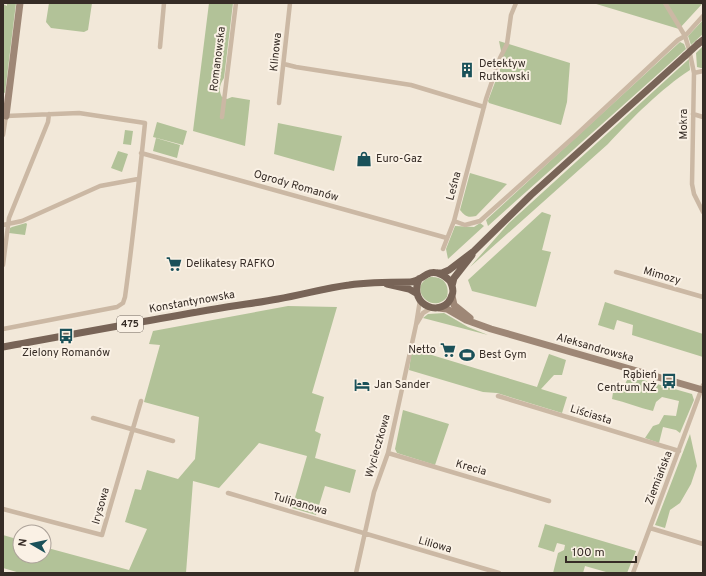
<svg xmlns="http://www.w3.org/2000/svg" width="706" height="576" font-family="Overpass,sans-serif">
<style>
.green{fill:#b2c298}
.lines{fill:none;stroke-linecap:round;stroke-linejoin:round}
.street{stroke:#cbb8a4;stroke-width:4.5}
.secondary{stroke:#9e8776;stroke-width:7}
.primary{stroke:#786457;stroke-width:7}
.primary-bridge{stroke:#786457;stroke-width:7}
.labels{text-anchor:middle;dominant-baseline:central;stroke-width:4;stroke-linejoin:round;paint-order:stroke}
.shield{fill:#faf1e5;stroke:#71675f;stroke-width:1}
.shield-label{font-size:10px;font-weight:bold;fill:#362c26}
.street-label{font-size:11px;fill:#362c26;stroke:#faf1e5}
.poi-label{font-size:11px;fill:#362c26;stroke:#faf1e5;text-anchor:start}
</style>
<rect width="100%" height="100%" fill="#f2e8d9"/>
<path class="green" d="M7,3H16L5,93L3,92V4L7,6Z
M49,3H92L88,30L84,32L51,28L46,22Z
M209,3H233L224,78C220,84 218,90 222,97L227,99L232,97L250,100L245,146L193,131Z
M593,3H703L679,29Z
M703,20V34L691,45L688,36Z
M499,41L570,63L567,102L561,125L489,103L488,101L503,61Z
M680,42L684,44L686,49L488,226L486,220Z
M703,46V68H701L697,67L696,53Z
M689,59L690,70C662,88 631,119 608,144L470,267L509,223Z
M157,122L187,131L183,145L153,137Z
M278,123L342,136L334,171L274,154Z
M125,130L133,131L131,145L123,144Z
M156,138L180,145L177,158L153,151Z
M118,151L128,154L122,172L111,168Z
M470,173L507,184L476,216C467,218 465,216 460,210Z
M542,212L551,215L542,250L551,252L536,307L472,291L468,280Z
M26,223L27,224L25,235L9,233L10,228L12,227Z
M480,223L484,226L448,259L446,249L455,226L474,227Z
M430,277C443,276 450,284 447,297C432,316 406,287 430,277Z
M605,302L703,334V357L632,335L633,325L617,320L614,330L598,325Z
M288,306L337,307L312,393L324,397L315,431L321,434L315,458L356,470L350,493L325,486L316,515L292,508L307,456L259,443L219,488L193,481L186,573H20L3,568V535L20,540V556H44V547L129,570L147,529L125,522L135,489L141,490L147,470L178,479L195,459L199,417L144,402L160,345L149,344L153,331Z
M444,313L468,327L488,335L423,318L428,314Z
M412,349L537,387L549,354L566,360L562,375H554L541,389L567,397L562,413L497,393L483,392L409,370Z
M629,376L692,394L694,400L680,433L676,430L663,427L659,443L645,438L653,426L659,424L664,415L676,416L679,401L662,397L656,402L653,411C639,408 626,402 612,399L614,386H624Z
M403,410L449,424L435,465L397,453L395,449Z
M690,434L697,466L691,484L680,503L670,510L665,528L655,525Z
M545,524L636,551L627,573H606V572L585,566L583,573H553L558,553L564,550L565,545L557,543L554,552L538,547Z"/>
<g class="lines">
<path class="street" d="M665,3L685,36L689,49L694,73L692,184L694,194L703,212
M160,47L164,3
M284,64L296,67L411,85L484,107
M694,73L703,71
M279,103L290,3
M693,114L703,117
M222,117L236,3
M3,135L6,116L79,113L145,123C139,181 133,239 125,297L123,303L117,307L3,329
M141,153L447,238
M454,221L465,225L480,221L575,136L678,40L685,36L703,16
M3,225L22,221L100,186L138,179
M443,249L454,221L459,202L486,99L500,58L507,44L511,15L516,3
M3,265L9,218L48,122L49,114
M616,272L703,297
M417,323L423,313L431,308
M498,396L679,451
M93,418L173,441
M388,453L549,501
M228,493L499,573
M3,509L102,535L141,401
M650,528L703,544
M356,573L374,492L388,453L416,325L420,300
M633,573L703,385"/>
<path class="secondary" d="M6,116L20,3
M452,296L454,305L470,318
M439,308L447,309L466,320L491,329L703,390"/>
<path class="primary" d="M698,44L703,40
M438,273H442L449,270L474,251L531,195L685,56
M387,284L409,289L416,293
M452,286L454,278L472,255
M3,347C74,334 144,321 215,309C236,305 257,303 278,299C302,295 325,288 349,285C369,282 390,282 410,282C422,282 427,268 440,274C444,275 447,278 450,281C452,285 454,291 452,295C445,319 407,307 419,279"/>
<path class="primary-bridge" d="M685,56L698,44"/>
</g>
<defs>
<symbol id="building-bare" viewBox="-9 -9 18 18"><path d="M-4-6H4V6H1V3H-1V6H-4ZM-2.5-4.3h1.7v1.8h-1.7ZM.8-4.3h1.7v1.8H.8ZM-2.5-1h1.7V.8h-1.7ZM.8-1h1.7V.8H.8Z" fill="#1a5159" stroke="#faf1e5" stroke-width="2.5" paint-order="stroke"/></symbol>
<symbol id="shop-bare" viewBox="-9 -9 18 18"><path d="M-5-2.5h2.3a2.7 3.5 0 0 1 5.4 0H5L5.5 6h-11ZM-1.5-2.5h3a1.5 2.3 0 0 0-3 0Z" fill="#1a5159" stroke="#faf1e5" stroke-width="2.5" paint-order="stroke"/></symbol>
<symbol id="supermarket-bare" viewBox="-9 -9 18 18"><path d="M-6-5.5h2.5l.6 2H6L4.5 2H-2.5L-4.4-4H-6ZM-1.5 3.2a1.3 1.3 0 1 0 .1 0ZM3 3.2a1.3 1.3 0 1 0 .1 0Z" fill="#1a5159" stroke="#faf1e5" stroke-width="2.5" paint-order="stroke"/></symbol>
<symbol id="bus-bare" viewBox="-9 -9 18 18"><path d="M-5-6H5V4H4V6H2V4H-2V6H-4V4H-5ZM-3.5-4V0h7V-4ZM-3.5 1.2v1.5H-2V1.2ZM2 1.2v1.5H3.5V1.2Z" fill="#1a5159" stroke="#faf1e5" stroke-width="2.5" paint-order="stroke"/></symbol>
<symbol id="stadium-bare" viewBox="-9 -9 18 18"><path d="M0-5a6.5 5 0 1 0 0 10a6.5 5 0 1 0 0-10ZM-3.5-1.8h7v3.6h-7Z" fill="#1a5159" stroke="#faf1e5" stroke-width="2.5" paint-order="stroke"/></symbol>
<symbol id="hotel-bare" viewBox="-9 -9 18 18"><path d="M-6-4.5h1.5V1H6V5H4.5V3h-9V5H-6ZM-4 0a1.8 1.8 0 1 1 3.6 0ZM.5 0V-2.5h3Q6-2.5 6 0Z" fill="#1a5159" stroke="#faf1e5" stroke-width="2.5" paint-order="stroke"/></symbol>
</defs>
<g fill-rule="evenodd">
<use href="#building-bare" x="456" y="59" width="22" height="22"/>
<use href="#shop-bare" x="353" y="148" width="22" height="22"/>
<use href="#supermarket-bare" x="163" y="253" width="22" height="22"/>
<use href="#bus-bare" x="55" y="325" width="22" height="22"/>
<use href="#supermarket-bare" x="437" y="339" width="22" height="22"/>
<use href="#stadium-bare" x="456" y="344" width="22" height="22"/>
<use href="#bus-bare" x="658" y="370" width="22" height="22"/>
<use href="#hotel-bare" x="351" y="374" width="22" height="22"/>
</g>
<g class="labels">
<rect class="shield" x="117" y="316" width="26" height="16" rx="3"/>
<g class="shield-label">
<text x="130" y="324">475</text>
</g>
<g class="street-label">
<text transform="translate(276 52) rotate(-84)">Klinowa</text>
<text transform="translate(218 59) rotate(-83)">Romanowska</text>
<text transform="translate(684 124) rotate(-90)">Mokra</text>
<text transform="translate(296 186) rotate(16)">Ogrody Romanów</text>
<text transform="translate(454 186) rotate(-75)">Leśna</text>
<text transform="translate(662 276) rotate(16)">Mimozy</text>
<text transform="translate(192 302) rotate(-10)">Konstantynowska</text>
<text transform="translate(595 348) rotate(16)">Aleksandrowska</text>
<text transform="translate(591 415) rotate(17)">Liściasta</text>
<text transform="translate(378 446) rotate(-74)">Wycieczkowa</text>
<text transform="translate(471 468) rotate(16)">Krecia</text>
<text transform="translate(659 478) rotate(-69)">Ziemiańska</text>
<text transform="translate(300 504) rotate(16)">Tulipanowa</text>
<text transform="translate(101 506) rotate(-74)">Irysowa</text>
<text transform="translate(435 545) rotate(16)">Liliowa</text>
</g>
<g class="poi-label">
<text x="479" y="64">Detektyw<tspan x="479" dy="13">Rutkowski</tspan></text>
<text x="376" y="159">Euro-Gaz</text>
<text x="186" y="264">Delikatesy RAFKO</text>
<text x="436" y="350" text-anchor="end">Netto</text>
<text x="66" y="353" text-anchor="middle">Zielony Romanów</text>
<text x="479" y="355">Best Gym</text>
<text x="657" y="375" text-anchor="end">Rąbień<tspan x="657" dy="13">Centrum NŻ</tspan></text>
<text x="374" y="385">Jan Sander</text>
</g>
</g>
<rect width="706" height="576" fill="none" stroke="#362c26" stroke-width="8"/>
<g transform="translate(32 544) rotate(279)"><circle r="19" fill="#faf1e5" stroke="#aca299"/>
<path d="M0-3L7 15L0 10L-7 15Z" fill="#1a5159"/>
<text y="-6" font-size="11" font-weight="bold" text-anchor="middle" fill="#362c26">N</text>
</g>
<path d="M566 556v6h70v-6" fill="none" stroke="#362c26" stroke-width="2"/>
<text x="572" y="556" font-size="12" fill="#362c26" stroke="#faf1e5" stroke-width="3" paint-order="stroke">100 m</text>
</svg>
